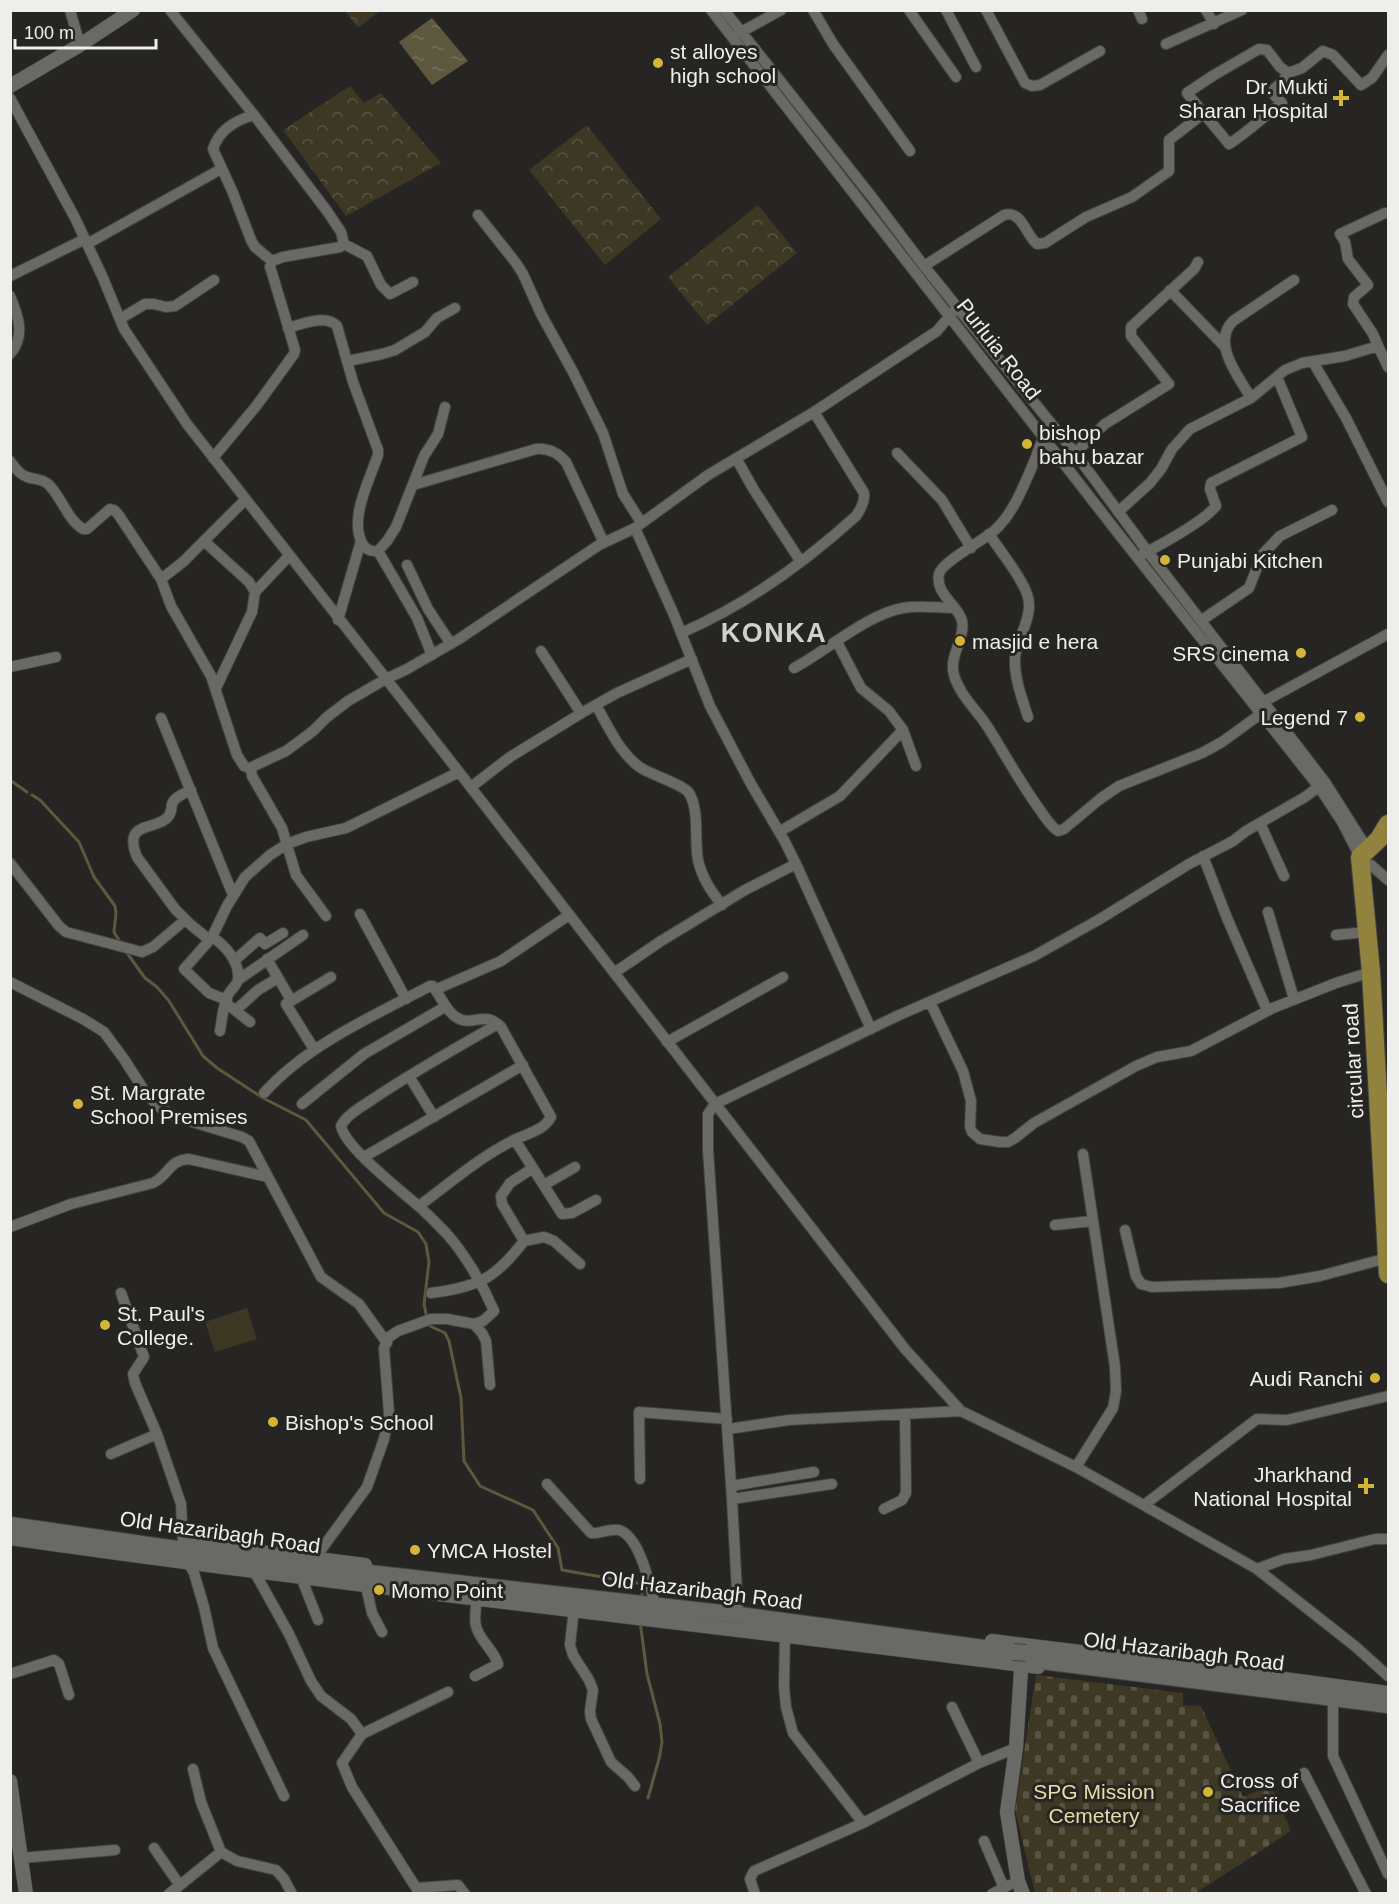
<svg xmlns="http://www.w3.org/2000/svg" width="1399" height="1904" font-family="Helvetica,sans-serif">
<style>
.forest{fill:url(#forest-crowns)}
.cemetery{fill:url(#cemetery-stones)}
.pitch{fill:#3d3824}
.water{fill:url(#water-ripples)}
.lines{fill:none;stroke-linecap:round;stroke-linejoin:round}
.stream{stroke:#5e583e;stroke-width:3}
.minor-casing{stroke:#454442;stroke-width:12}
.tertiary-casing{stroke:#454442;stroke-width:15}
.secondary-casing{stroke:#454442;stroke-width:18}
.primary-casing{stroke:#454442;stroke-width:20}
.minor{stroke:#696966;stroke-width:10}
.tertiary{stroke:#696966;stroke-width:14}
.secondary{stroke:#696966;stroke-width:16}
.primary{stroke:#91833d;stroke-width:18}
.secondary-bridge-casing{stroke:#454442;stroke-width:18;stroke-linecap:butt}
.secondary-bridge{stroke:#696966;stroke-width:16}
.poi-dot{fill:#d3b635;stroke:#262523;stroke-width:2}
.labels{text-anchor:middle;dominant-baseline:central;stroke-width:6;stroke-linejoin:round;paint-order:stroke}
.poi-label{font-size:21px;fill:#eeeeec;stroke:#262523;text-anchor:start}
.street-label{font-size:21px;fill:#eeeeec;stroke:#262523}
.park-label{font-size:21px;fill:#e8dba6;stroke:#262523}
.district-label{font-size:27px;font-weight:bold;letter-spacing:1.5px;fill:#d1d0cd;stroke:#262523}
</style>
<defs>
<pattern id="forest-crowns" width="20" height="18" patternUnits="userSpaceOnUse" patternTransform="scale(1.5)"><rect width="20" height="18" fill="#3d3824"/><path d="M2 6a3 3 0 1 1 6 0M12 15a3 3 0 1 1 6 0" fill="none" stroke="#595544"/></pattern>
<pattern id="cemetery-stones" width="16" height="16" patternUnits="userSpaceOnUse" patternTransform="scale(1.5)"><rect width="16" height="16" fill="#3d3824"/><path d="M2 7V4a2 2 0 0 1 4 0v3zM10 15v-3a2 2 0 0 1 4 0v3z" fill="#595544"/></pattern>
<pattern id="water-ripples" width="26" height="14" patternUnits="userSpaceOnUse" patternTransform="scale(1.5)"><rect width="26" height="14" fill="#5e583e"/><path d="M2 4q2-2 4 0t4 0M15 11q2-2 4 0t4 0" fill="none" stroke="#75705a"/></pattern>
</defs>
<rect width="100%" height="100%" fill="#262523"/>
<path class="forest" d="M345,11H380L358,28Z
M350,86L364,103L381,93L441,163L346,216L283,130Z
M587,125L661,219L605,265L529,170Z
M758,205L797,253L707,325L668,277Z"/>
<path class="cemetery" d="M1036,1675L1183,1693V1705L1201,1706L1243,1797L1271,1785L1291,1831L1196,1893H1035L1015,1810Z"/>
<path class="pitch" d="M247,1308L257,1339L215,1352L205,1322Z"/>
<path class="water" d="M432,18L468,61L432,85L399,42Z"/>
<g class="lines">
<path class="stream" d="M10,780L27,792
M32,795L40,800L79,842L94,877L115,906L116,913L114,932L120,942
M127,953L145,978L157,987L169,1001L203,1056L217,1068L263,1098L306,1120L384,1213L418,1232L426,1244L429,1262L424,1304L426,1314
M430,1326L445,1333L449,1341L461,1398L464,1461L480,1486L533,1510L558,1548L562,1570L642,1584V1600
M640,1621L647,1674L660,1724L662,1742L659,1759L648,1798"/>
<defs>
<path id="minor" d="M70,10L80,45
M170,10L254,115L327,211L341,232L344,244L340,247L283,257L272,261L270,267L272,273L295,350L294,354L257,405L213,458
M711,10L1117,532L1319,787L1342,822L1360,857
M724,10L872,197L924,266L1075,453L1148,552L1325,782L1368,850
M813,10L833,44L910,151
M909,10L956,77
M946,10L976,67
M986,10L1025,83L1032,86L1040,85L1100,51
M1138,10L1142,19
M1206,10L1214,24
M734,36L781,10
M1166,44L1242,10
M1288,73L1283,81L1274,89L1275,96L1282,103C1264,116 1248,132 1229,144L1187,93L1214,75L1259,49L1267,50L1280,67L1288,73L1302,68L1323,51L1333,55L1361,85L1372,78L1388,55
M10,98L75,218L103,278L124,329L187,424L459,772L905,1349L961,1411L1076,1467L1257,1569L1356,1647L1388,1676
M254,115C236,120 219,130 213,149L233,193L251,240L255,247L272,261
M478,215L516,263L523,274L541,314L573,372L603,433L623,494L641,522
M87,244L221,169
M344,244L367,256L381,285L390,294L413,282
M924,266L1004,215C1022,210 1025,234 1037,244L1045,243L1086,217L1132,197L1169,171V140L1204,113
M10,276L85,239
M1170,290L1225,347
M10,296C18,315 26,336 10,354
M120,319L145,304H154L166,307L175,306L214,280
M288,328C301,324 327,314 337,326L353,382L378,450V455C370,479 349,518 362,543C365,549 370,552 378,551L387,541L396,527L424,456L438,434L445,407
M1378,346L1388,367
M348,361L382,354L395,350L425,332L437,318L455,308
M1313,362L1346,418L1388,502
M1251,398C1239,377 1211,343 1233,321L1294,280
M1047,433C1040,441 1038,453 1034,462C1024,485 1014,512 996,529C984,541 942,561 939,574C935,593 955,603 961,618C968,634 948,656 954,675C960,696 978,711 989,729C1006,756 1021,784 1040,810C1045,817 1050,826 1058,831L1064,829L1100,799L1119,786L1202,753L1222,742L1262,713
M897,453L942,500L971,548
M1075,453L1105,424L1169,384L1131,336V327L1194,269L1198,262
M736,458L754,490L801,562
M10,461C14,467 21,475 27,477C35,480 42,478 49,485C62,498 67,519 83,529H87L110,509L114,510L118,514L161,579L171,606L211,676L237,755L244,766L251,769
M413,485L536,449C548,448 558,453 566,462L604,543
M1118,512L1150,483L1161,469L1172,449L1190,429L1251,398L1285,370L1302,363L1345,356L1378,346L1373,334L1353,304L1354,297L1368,285L1348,259L1345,242L1340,234L1385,213
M989,534C1000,551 1021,576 1027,594C1035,615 1017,637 1015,658C1014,678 1022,698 1028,717
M204,541L249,582L255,592L252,612L216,688
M378,551L417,618L432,655
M1143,554C1162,544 1203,522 1216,506L1210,489L1211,483L1302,437L1277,377
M407,565L428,609L451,644
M161,579L183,562L245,500
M255,592L289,556
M338,620L361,541
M1202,620L1249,588L1262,555L1280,536L1332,510
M681,633C746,605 803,564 856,516C861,509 865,502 864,493L814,412
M837,642L861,688L889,711L903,730L916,766
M541,651L581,713
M10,667L56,657
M794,668C826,651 868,614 903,608C920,605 938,608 954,608
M1263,702L1388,634
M596,705C608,726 620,754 641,768C652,775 684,785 689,793C700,811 694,840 698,860C702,878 711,891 722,905
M161,718L233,895
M471,787L510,757L585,711L617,693L692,659
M191,790C184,794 175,796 172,804C171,809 172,812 168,817C156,831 122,820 137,857L175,909L191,925L207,938L212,937C225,945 240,962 238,979C237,986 231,989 228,995C223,1005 222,1020 220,1031
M1260,823L1284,876
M779,832L840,796L903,730
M1203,856L1227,918L1267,1010
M10,863L59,926L66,932L142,952L153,947L185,920
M796,864L871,1029
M1371,865L1388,880
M1268,912L1294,999
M360,914L406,999
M326,916L296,875L282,828L252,776L251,769L254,766L286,751L313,731L327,717L348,701L384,680L407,669L459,639L599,545L635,528L708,475L814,412L937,331L953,312
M1336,935L1367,932
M212,937L227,906L245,877L270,855L287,844L306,837L346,828L459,772
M207,938L208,942L184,969L209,993L227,1000
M267,959L291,1000
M234,961L260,938L265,944L283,933
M614,973L661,941L745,890L796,864L784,840L751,784L710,706L674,615L635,528
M238,980L303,935
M10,982L83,1019L104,1032L124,1059L147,1095L162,1109L176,1117L242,1137L249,1141L321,1277L359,1304L387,1343
M437,989L501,961L569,915
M930,1002L963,1071L971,1101L970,1127L972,1132L980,1139L1000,1142H1008L1015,1138L1034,1123L1136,1066L1157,1057L1191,1051L1273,1008L1336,983L1371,972
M231,1007L250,1022
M236,1010L258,990L278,978
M667,1042L783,977
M314,1049L286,1004L331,977
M409,1076L434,1117
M264,1093C307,1045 373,1016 430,986H433L447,1008
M302,1104L364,1054L443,1008H447C468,1036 481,1006 501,1027L551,1117C544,1130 529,1133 516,1139C481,1156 450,1183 419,1206
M515,1140L562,1214L572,1213L596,1200
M364,1157L523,1065
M544,1185L575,1167
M1055,1225L1092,1221
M10,1227L71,1204L153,1183C169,1175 169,1160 189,1159L268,1177
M1125,1230L1136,1276L1141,1284L1152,1287L1279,1283L1320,1276L1387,1258
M524,1241L544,1237L554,1241L580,1264
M121,1293L144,1357L133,1374L135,1383L157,1434L181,1504L183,1542
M431,1293C478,1287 495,1279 524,1241L502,1204L501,1196L510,1183L533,1168
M474,1324L482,1333L486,1341L490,1385
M728,1429L789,1420L961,1411
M111,1454L157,1434
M1076,1467L1113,1408L1116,1391L1115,1367L1083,1154
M640,1479L639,1412L727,1419
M547,1484L591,1533C600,1534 610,1528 619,1530C640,1537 649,1583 654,1601
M731,1486L814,1472
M732,1499L832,1484
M1144,1505L1257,1419L1287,1420L1388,1396
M884,1509L902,1500L906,1493L905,1414
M315,1558L367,1487L384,1439L389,1413L384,1348L389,1337L398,1331L431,1319H447L474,1324L483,1321L494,1311C483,1285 465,1254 446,1233C436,1223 427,1213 416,1204C399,1189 345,1147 341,1126C347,1114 363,1106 373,1099C413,1072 456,1048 498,1024
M188,1562L194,1573L204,1607L213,1648L284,1796
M1257,1569L1284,1559L1311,1555L1375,1539H1388
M254,1571L289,1634L311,1681L321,1696L351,1719L362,1734
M301,1577L318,1620
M366,1586L372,1613L382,1632
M574,1609L570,1645L573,1655L589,1680L593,1690L590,1711L591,1719L611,1762L628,1777L635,1786
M738,1610L732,1499L708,1150V1114L715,1104L897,1016L1034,956L1100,919L1189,864L1233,841L1246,831L1305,797L1325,782
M785,1634L784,1687L786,1707L793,1733L863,1823
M10,1674L54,1660L59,1664L69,1695
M475,1676L498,1664C494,1650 479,1640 476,1626C474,1618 476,1606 477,1598
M1333,1705V1756L1388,1874
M952,1707L979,1763
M193,1769L201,1802L221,1852L237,1861L276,1870L284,1879L292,1894
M1304,1773L1366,1894
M984,1841L1004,1888
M154,1848L179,1884
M21,1858L115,1850
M417,1888L458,1885L465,1894
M169,1894L221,1852
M420,1894L352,1787L342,1763L362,1734L448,1692
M755,1894L750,1879L754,1871L863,1823L979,1763L1016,1748
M992,1894L1009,1885"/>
<path id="tertiary" d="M10,86L80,45L133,10
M10,1538C352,1587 696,1623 1038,1667
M191,1543L365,1565
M992,1641L1122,1657L1388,1693
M1022,1655L1016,1748L1007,1812L1018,1881L1023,1894
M10,1781L26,1894"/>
<path id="secondary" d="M10,1525L246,1559L739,1615L1013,1652
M1026,1659L1388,1705"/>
<path id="primary" d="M1388,824L1379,839L1360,857L1371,972L1388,1274"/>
</defs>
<use href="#minor" class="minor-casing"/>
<use href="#tertiary" class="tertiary-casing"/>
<use href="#secondary" class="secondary-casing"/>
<use href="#primary" class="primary-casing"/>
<use href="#minor" class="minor"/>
<use href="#tertiary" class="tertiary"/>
<use href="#secondary" class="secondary"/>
<use href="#primary" class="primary"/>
<defs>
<path id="secondary-bridge" d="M1013,1652L1026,1653"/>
</defs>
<use href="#secondary-bridge" class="secondary-bridge-casing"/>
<use href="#secondary-bridge" class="secondary-bridge"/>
</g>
<g class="poi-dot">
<circle cx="658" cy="63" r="6"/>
<path d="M1338 89h6v6h6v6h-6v6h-6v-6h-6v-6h6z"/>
<circle cx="1027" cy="444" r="6"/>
<circle cx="1165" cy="560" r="6"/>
<circle cx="960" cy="641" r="6"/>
<circle cx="1301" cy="653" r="6"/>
<circle cx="1360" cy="717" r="6"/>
<circle cx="78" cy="1104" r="6"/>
<circle cx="105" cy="1325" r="6"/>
<circle cx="1375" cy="1378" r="6"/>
<circle cx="273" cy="1422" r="6"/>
<path d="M1363 1477h6v6h6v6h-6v6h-6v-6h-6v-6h6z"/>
<circle cx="415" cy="1550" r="6"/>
<circle cx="379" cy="1590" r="6"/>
<circle cx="1208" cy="1792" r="6"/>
</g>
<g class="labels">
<g class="poi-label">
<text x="670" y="51">st alloyes<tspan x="670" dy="24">high school</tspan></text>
<text x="1328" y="86" text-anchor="end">Dr. Mukti<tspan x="1328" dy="24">Sharan Hospital</tspan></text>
<text x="1039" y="432">bishop<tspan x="1039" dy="24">bahu bazar</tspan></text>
<text x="1177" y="560">Punjabi Kitchen</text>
<text x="972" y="641">masjid e hera</text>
<text x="1289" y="653" text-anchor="end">SRS cinema</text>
<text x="1348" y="717" text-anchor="end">Legend 7</text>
<text x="90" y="1092">St. Margrate<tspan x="90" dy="24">School Premises</tspan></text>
<text x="117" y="1313">St. Paul's<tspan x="117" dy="24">College.</tspan></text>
<text x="1363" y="1378" text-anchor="end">Audi Ranchi</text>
<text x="285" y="1422">Bishop's School</text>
<text x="1352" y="1474" text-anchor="end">Jharkhand<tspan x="1352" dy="24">National Hospital</tspan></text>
<text x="427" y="1550">YMCA Hostel</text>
<text x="391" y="1590">Momo Point</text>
<text x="1220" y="1780">Cross of<tspan x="1220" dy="24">Sacrifice</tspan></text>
</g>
<g class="street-label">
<text transform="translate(999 349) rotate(52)">Purluia Road</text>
<text transform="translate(1353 1061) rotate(-93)">circular road</text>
<text transform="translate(220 1532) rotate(8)">Old Hazaribagh Road</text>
<text transform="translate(702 1590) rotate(7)">Old Hazaribagh Road</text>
<text transform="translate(1184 1651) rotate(7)">Old Hazaribagh Road</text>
</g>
<g class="park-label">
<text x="1094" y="1791">SPG Mission<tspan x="1094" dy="24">Cemetery</tspan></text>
</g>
<g class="district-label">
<text x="774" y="633">KONKA</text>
</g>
</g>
<rect width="1399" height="1904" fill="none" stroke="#eeeeec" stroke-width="24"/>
<path d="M15 39v9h141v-9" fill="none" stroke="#eeeeec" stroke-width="3"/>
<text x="24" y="39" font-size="18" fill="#eeeeec" stroke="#262523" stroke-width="4.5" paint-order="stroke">100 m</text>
</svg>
